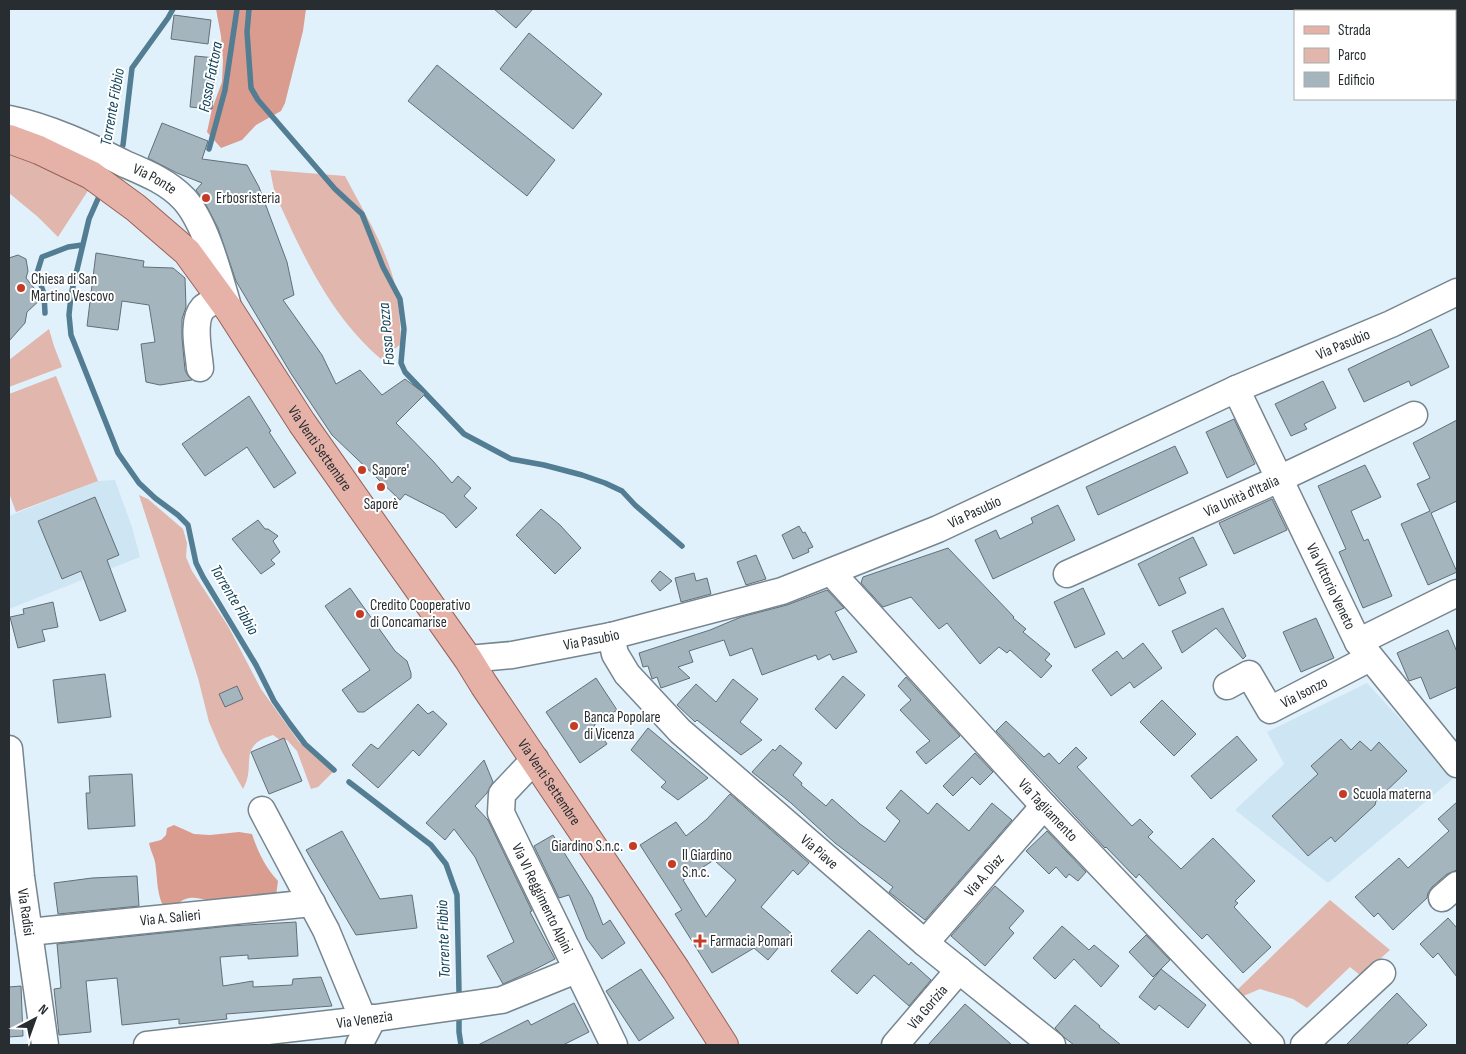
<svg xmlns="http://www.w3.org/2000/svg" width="1466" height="1054" font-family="'Sofia Sans Condensed',sans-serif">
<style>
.built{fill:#cee5f3}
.green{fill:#e1b6ad}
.forest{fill:#da9c8f}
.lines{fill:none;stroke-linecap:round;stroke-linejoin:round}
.stream{stroke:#527d93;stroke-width:5.5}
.building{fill:#a5b5be;stroke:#616f78;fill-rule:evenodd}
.minor-casing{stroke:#76858e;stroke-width:29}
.major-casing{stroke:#986258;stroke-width:30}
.minor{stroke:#fff;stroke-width:26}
.major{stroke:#e6b2a8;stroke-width:28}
.poi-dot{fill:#c63b24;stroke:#fff;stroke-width:2}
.labels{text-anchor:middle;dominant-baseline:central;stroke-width:4;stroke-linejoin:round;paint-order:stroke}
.street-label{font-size:15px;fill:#272d30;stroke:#fff}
.poi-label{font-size:15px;fill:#272d30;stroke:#fff;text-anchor:start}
.water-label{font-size:16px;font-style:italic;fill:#13445b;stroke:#fff}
</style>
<rect width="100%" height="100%" fill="#e1f1fb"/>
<path class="built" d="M115,480L132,527L140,557L9,609V516L98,481Z
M1367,683L1454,778L1328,883L1235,810L1284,764L1267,732Z"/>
<path class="green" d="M9,146L91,186L58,237L38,217L9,193Z
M270,170L345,176C361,207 380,237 391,271C399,294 400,320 401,344L381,359C340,324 315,279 292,231C287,219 281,208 276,196C273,188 272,178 270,170Z
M49,329L54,346L62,367L9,387V360Z
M56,376L98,481L16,512L9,493V394Z
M139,495L148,499L183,529L187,543L186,557L192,571L228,626L261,689L299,742L333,772L318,787L311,789L297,751L287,740H280L273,735C236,746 257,765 243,789L221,750L209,722L198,678Z
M1330,900L1390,950L1361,976L1350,967L1307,1008L1293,999L1260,989L1241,997L1235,992Z"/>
<path class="forest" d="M216,9H306L303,31L285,103L281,111L256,125L242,140L221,148L207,132L212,109L222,82L223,60L221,36Z
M174,825L194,834L210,835L239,832L252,834C258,852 265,867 278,881L276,896L248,905L243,897C235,899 227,902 219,902C206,902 196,894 183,900C178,903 173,909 167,912C156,897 158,880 155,862C154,856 150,850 149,843L161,840L166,835L167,828Z"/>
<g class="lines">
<path class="stream" d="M249,9L247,32L251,88L258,100L335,189L362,214L383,267L400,299L404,329L401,363L405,372L464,434L511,459L544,465L582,475L605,483L622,491L635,505L682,546
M209,149L225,90L237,9
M119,154L123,145L132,68L168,18L173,9
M101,192L89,219L71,295L69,315L71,335L118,453L139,483L155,498L178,515L188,525L196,563L203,577L256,665L274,701L290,724L305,744L334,770
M45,313L44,294L37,273L42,257L68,247L82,245
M349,782L431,845L446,864L457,895L459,992
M459,1014V1032L461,1045"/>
</g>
<path class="building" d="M494,9H533L516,28Z
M174,15L211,20L208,44L171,39Z
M529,33L602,94L573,129L500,69Z
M195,56L216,58L212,109L190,107Z
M437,65L555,160L527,196L408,101Z
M162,123L208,141L202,159L247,165L259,187L287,262L294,295L283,300L322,355L336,384L360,370L382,395L405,379L425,394L396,423L433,461L452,483L458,476L471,488L464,496L477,508L456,528L444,514L405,494L400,500L332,435L290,372L236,281L218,228L204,201L196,190L202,183L177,173L148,158Z
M96,253L144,261L143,267L173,268L185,278L186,307L182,319V338L185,370L188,376L192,380L160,385L146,382L141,344L155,342L149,305L122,301L118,330L87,326Z
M18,255L26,259L28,271L26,278L42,298L27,312L25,323L9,341V258Z
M1431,329L1449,367L1411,386L1409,381L1364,402L1348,369Z
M1323,381L1336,408L1304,424L1307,429L1291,436L1275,404Z
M249,396L271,431L269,432L296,473L274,488L247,447L205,476L182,444Z
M1234,419L1255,464L1227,478L1206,432Z
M1457,420V501L1431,513L1457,572L1428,585L1401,524L1430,511L1417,484L1430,478L1413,443Z
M1175,446L1188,473L1098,515L1086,487Z
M1365,465L1381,497L1351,511L1364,541L1368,539L1392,596L1363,608L1339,552L1346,549L1318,486Z
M95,497L119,555L107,560L126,611L100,621L81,571L62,579L38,521Z
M1272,499L1287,530L1234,554L1219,523Z
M1058,505L1075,540L993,579L975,540L996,530L1000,539L1033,523L1031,518Z
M541,509L560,525L581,548L555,574L516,535Z
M258,520L265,529H268L278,536L273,541L280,552L271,560L275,564L261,574L232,539Z
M799,526L803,533L805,532L813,547L808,549L809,552L793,559L782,535Z
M1193,537L1207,565L1179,578L1186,593L1159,606L1138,564Z
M948,548L1014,617L1013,618L1026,629L1023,632L1050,654L1045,660L1052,666L1041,678L1010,650L1007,653L999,647L980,664L947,623L939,629L911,597L883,607L861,583L863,577Z
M756,555L766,579L746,585L737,562Z
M660,571L672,581L660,591L651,581Z
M694,573L696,581L707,578L711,594L681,602L675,578Z
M350,588L395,651L407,661L411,673V678L364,712H358L342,690L370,670L325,606Z
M1083,588L1105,634L1075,648L1054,602Z
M827,590L844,608L835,612L857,652L833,660L830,654L818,660L816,655L762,675L752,648L730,656L724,640L689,651L693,662L678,667L690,678L661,688L657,677L652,679L648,666L643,667L639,653L710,630L741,617L787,605Z
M53,602L58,627L42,630L45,641L18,648L10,617L24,614L23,609Z
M1223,608L1246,656L1243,659L1216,628L1182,653L1172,631Z
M1316,618L1334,658L1301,672L1283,632Z
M1448,630L1457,652V687L1430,699L1421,677L1409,681L1397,653Z
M1143,643L1162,668L1134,688L1130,682L1111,696L1092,670L1117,651L1123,659Z
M105,674L111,717L58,723L53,680Z
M843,676L865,695L836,729L815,709Z
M906,677L960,736L926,764L916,752L930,741L900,710L911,700L898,686Z
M596,678L617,710L594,725L607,744L580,763L546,712Z
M733,679L758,699L740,722L762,740L741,755L697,720L695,722L677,705L696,684L716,702Z
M237,686L243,699L225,707L219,694Z
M1162,700L1196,734L1174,756L1140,722Z
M418,704L428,714L433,711L447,724L419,756L413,750L378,788L352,765L371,744L378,749Z
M1006,721L1044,757L1049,753L1059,764L1076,747L1087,758L1077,767L1132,826L1140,819L1153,832L1148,837L1181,869L1213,838L1255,881L1235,901L1238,903L1234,907L1271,947L1243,973L1207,934L1202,939L1139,874L1136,878L1106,847L1105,848L996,731Z
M648,728L708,778L678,800L661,787L666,782L631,750Z
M1237,736L1257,760L1211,799L1191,776Z
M284,738L302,781L269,794L251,752Z
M1341,739L1351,750L1360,741L1371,751L1379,742L1407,771L1376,801L1375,805L1335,842L1331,837L1308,856L1272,816L1318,774L1311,766Z
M780,745L802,763L793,775L802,783L801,785L826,806L832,799L860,824L885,842L900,821L886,808L901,790L928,814L937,803L969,831L992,803L1012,820L925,920L889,892L893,887L835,843L791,803L752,772L773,749L775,751Z
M975,753L993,772L980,785L972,777L953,796L943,786Z
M484,760L493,782L487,793L475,806L488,820L532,911L530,912L555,959L530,972L503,984L487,956L514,942L475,857L454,829L445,840L426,823Z
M132,774L135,826L88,829L86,793H90L89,776Z
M730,794L809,863L798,875L793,870L761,907L791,933L768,960L754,948L712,973L675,914L682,910L640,845L676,822L686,836L707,819ZM714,860L736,880L706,917L683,880Z
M1457,802V870L1447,874L1432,887L1428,893L1427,898L1393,930L1378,913L1374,917L1355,897L1399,858L1408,868L1449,831L1438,819Z
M342,831L380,899L412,895L417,928L356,935L306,850Z
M1047,831L1086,872L1078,881L1069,874L1066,878L1056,867L1049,874L1026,851Z
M553,835L592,897L603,925L610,920L625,943L602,959L587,939L569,895L559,898L534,846Z
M137,876L139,906L58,914L54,883L92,878Z
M995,886L1024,911L1009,928L1014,933L985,966L951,936Z
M1448,918L1457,928V977L1438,953L1433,958L1420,944Z
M296,922L298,956L248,959V955L220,957L223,986L253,981V987L292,985L293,979L321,977L332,1006L226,1014L227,1019L179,1024V1019L122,1025L117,978L86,981L91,1032L59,1035L54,989L61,988L57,944L230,926Z
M1062,926L1089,950L1094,945L1119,966L1101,987L1074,959L1055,979L1033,958Z
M869,930L909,965L911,962L931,980L909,1006L874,975L857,994L831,971Z
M1146,935L1170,960L1153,977L1129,952Z
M641,969L674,1018L639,1041L606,991Z
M1161,969L1206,1005L1188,1028L1159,1005L1155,1010L1139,997Z
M21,986L23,1036L9,1037V987Z
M1397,993L1427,1025L1406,1045H1346Z
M574,1003L589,1032L563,1045H478L528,1020L531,1025Z
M965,1004L1012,1045H928Z
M1075,1005L1100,1026L1099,1027L1121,1045H1074L1065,1038L1055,1028Z"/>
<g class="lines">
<defs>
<g id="minor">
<path id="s1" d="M9,119C49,127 89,146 125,164C146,173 168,182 184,199C205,222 218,272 227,303"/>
<path d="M200,368C199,353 191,321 203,308C207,304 215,301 220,298"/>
<path id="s2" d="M1236,389L1358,642L1457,764"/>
<path id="s3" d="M831,572L1044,806L1271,1045"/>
<path id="s4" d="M1067,574L1279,479L1414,415"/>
<path id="s5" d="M611,636L615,654L627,674L680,731L925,943L1052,1045"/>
<path d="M1358,642L1457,593"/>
<path id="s6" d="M468,659L512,655L611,636L782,591L938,529L1236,389L1391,324L1457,292"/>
<path id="s7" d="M1227,686L1249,674L1270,710L1370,658"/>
<path id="s8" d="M9,749L21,877L45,1045"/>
<path id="s9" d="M535,759L502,794L501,813L614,1045"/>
<path d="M262,810L326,930L363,1019"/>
<path d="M1442,898L1457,885"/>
<path id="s10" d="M29,932L312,903"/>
<path id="s11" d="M925,943L1044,806"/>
<path id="s12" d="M147,1045L354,1021L502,1000L576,970"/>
<path d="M359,1045L373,1018"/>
<path id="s13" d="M895,1045L959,970"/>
<path d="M1304,1045L1382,973"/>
</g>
<g id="major">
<path id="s14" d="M9,139L39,150L91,175L136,208L187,252L230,311L302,423L468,659L484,685L676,970L724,1045"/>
</g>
</defs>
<use href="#minor" class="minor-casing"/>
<use href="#major" class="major-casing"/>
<use href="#minor" class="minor"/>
<use href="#major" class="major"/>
</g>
<g class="poi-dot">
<circle cx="206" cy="198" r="5"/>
<circle cx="21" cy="288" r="5"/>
<circle cx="362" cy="470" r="5"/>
<circle cx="381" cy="487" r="5"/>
<circle cx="360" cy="614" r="5"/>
<circle cx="574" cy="726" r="5"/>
<circle cx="1343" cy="794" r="5"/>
<circle cx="633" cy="846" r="5"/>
<circle cx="672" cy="864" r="5"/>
<path d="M697.5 933.5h5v5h5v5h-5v5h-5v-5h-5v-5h5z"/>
</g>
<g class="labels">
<g class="street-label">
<text stroke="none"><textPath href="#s1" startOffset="158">Via Ponte</textPath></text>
<text stroke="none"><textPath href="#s6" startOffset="935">Via Pasubio</textPath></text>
<text stroke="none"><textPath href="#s14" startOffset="450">Via Venti Settembre</textPath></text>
<text stroke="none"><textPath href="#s4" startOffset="191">Via Unità d'Italia</textPath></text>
<text stroke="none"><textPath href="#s6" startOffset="530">Via Pasubio</textPath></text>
<text stroke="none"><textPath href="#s2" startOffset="219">Via Vittorio Veneto</textPath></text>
<text stroke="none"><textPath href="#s6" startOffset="125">Via Pasubio</textPath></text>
<text stroke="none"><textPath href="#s7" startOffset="105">Via Isonzo</textPath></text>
<text stroke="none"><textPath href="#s14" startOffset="855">Via Venti Settembre</textPath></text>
<text stroke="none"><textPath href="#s3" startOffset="322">Via Tagliamento</textPath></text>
<text stroke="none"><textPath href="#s5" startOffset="304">Via Piave</textPath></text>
<text stroke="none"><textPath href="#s11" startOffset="90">Via A. Diaz</textPath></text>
<text stroke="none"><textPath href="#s9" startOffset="162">Via VI Reggimento Alpini</textPath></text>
<text stroke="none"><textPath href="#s8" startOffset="164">Via Radisi</textPath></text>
<text stroke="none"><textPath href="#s10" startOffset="142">Via A. Salieri</textPath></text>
<text stroke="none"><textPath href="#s13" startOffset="50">Via Gorizia</textPath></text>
<text stroke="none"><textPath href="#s12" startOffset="219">Via Venezia</textPath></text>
</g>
<g class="poi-label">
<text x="216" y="198">Erbosristeria</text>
<text x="31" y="279">Chiesa di San<tspan x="31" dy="17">Martino Vescovo</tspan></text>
<text x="372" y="470">Sapore'</text>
<text x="381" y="504" text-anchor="middle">Saporè</text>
<text x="370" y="605">Credito Cooperativo<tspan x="370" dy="17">di Concamarise</tspan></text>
<text x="584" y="717">Banca Popolare<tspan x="584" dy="17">di Vicenza</tspan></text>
<text x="1353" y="794">Scuola materna</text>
<text x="623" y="846" text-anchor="end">Giardino S.n.c.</text>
<text x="682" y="855">Il Giardino<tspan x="682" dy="17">S.n.c.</tspan></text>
<text x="710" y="941">Farmacia Pomari</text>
</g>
<g class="water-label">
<text transform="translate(211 77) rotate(-79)">Fossa Fattora</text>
<text transform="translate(113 107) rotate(-80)">Torrente Fibbio</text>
<text transform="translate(387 334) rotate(-95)">Fossa Pozza</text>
<text transform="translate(234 600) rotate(59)">Torrente Fibbio</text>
<text transform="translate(444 939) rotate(-92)">Torrente Fibbio</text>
</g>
</g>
<rect width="1466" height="1054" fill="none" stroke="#272d30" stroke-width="20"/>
<rect x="1294" y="10" width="162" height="90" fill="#ffffff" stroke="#a9abac"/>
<rect x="1304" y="26" width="25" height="8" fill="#e6b2a8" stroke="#a9abac"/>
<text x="1338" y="35" font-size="15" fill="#272d30">Strada</text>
<rect x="1304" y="48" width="25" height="15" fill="#e1b6ad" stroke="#a9abac"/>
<text x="1338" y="60" font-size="15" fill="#272d30">Parco</text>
<rect x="1304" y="72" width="25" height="15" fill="#a5b5be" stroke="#a9abac"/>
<text x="1338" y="85" font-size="15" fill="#272d30">Edificio</text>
<g transform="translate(35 1019) rotate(41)" stroke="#ffffff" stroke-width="4" paint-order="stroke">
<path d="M0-4L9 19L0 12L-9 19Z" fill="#272d30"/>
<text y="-8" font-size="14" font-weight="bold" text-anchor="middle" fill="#272d30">N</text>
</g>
</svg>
